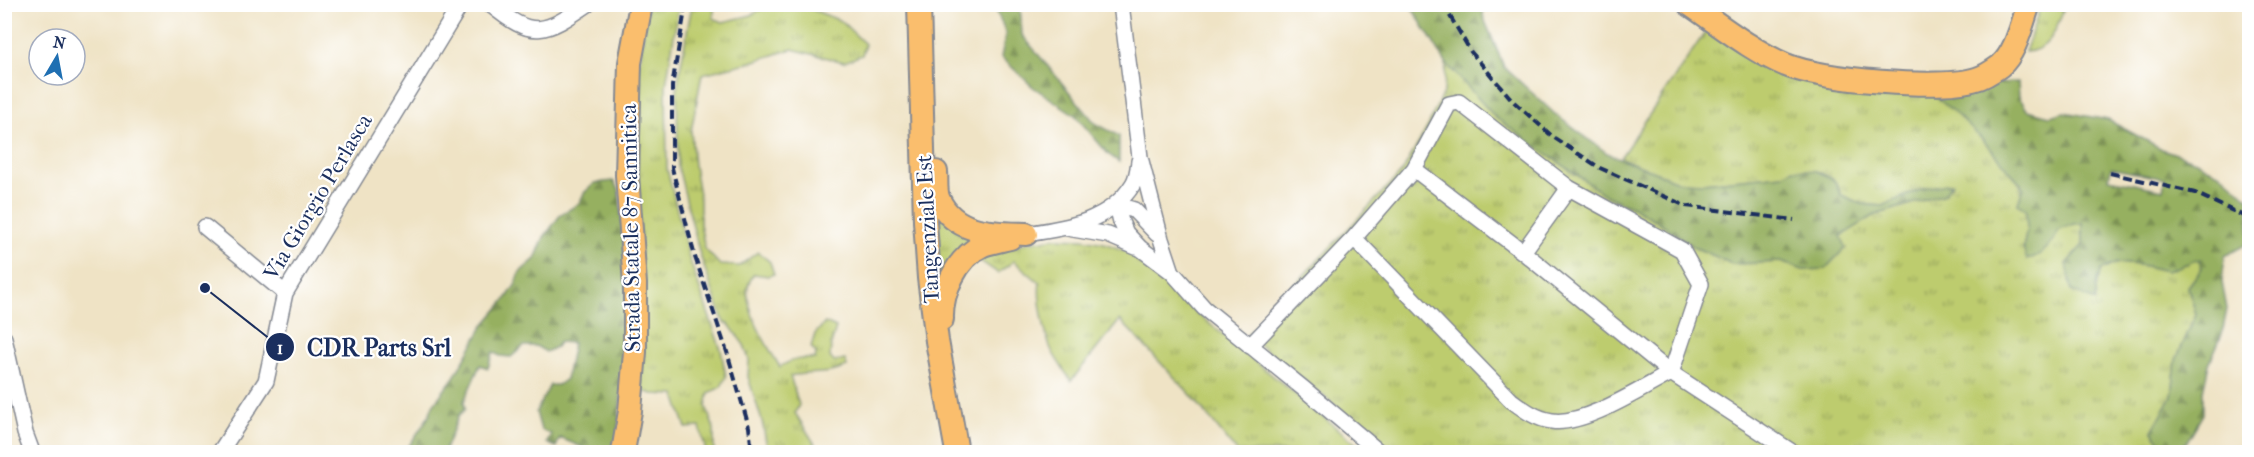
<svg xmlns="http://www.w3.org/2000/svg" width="2254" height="457" font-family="'IM FELL French Canon',serif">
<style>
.grass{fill:url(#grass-tufts);stroke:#6c7e66;stroke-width:1.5}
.forest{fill:url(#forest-firs);stroke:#587060;stroke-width:1.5;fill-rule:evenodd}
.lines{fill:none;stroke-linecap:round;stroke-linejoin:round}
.minor-casing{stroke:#858992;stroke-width:18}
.primary-casing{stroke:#858992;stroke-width:26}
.minor{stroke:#fff;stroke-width:15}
.primary{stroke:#fabe6d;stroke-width:22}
.rail{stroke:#1b2f5e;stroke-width:4;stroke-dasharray:9 4.5;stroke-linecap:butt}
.labels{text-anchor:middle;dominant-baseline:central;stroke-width:4.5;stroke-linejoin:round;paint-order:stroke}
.street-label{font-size:22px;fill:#1b2f5e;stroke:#fff}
.leader{fill:none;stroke:#1b2f5e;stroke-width:2}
.callout-dot{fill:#1b2f5e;stroke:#fff;stroke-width:2}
.mark-label{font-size:18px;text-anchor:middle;font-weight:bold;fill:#fff}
.callout-label{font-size:24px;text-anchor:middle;font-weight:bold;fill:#1b2f5e;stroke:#fff;stroke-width:4.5;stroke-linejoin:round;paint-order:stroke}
</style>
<defs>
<pattern id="grass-tufts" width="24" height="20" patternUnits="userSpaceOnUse" patternTransform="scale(1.5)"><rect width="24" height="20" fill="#bdcc6e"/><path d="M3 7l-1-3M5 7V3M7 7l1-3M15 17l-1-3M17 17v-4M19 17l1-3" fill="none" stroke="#99a65e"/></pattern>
<pattern id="forest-firs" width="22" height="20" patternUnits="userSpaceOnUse" patternTransform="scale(1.5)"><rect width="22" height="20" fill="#96b061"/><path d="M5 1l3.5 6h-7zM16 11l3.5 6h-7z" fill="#7a9053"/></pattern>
</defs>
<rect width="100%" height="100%" fill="#fff"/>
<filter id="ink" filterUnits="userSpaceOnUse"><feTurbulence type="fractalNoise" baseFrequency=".0167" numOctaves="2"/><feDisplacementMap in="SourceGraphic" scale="12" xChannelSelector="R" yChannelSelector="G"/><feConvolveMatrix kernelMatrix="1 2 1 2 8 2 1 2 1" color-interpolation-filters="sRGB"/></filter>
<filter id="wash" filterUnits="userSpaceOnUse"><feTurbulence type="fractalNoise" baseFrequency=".008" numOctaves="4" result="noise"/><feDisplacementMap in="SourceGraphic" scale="24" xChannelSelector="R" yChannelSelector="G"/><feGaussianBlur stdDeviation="1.35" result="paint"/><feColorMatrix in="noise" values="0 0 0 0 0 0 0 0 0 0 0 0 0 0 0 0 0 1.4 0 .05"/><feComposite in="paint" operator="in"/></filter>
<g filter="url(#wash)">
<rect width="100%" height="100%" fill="#efe3c5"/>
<path class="grass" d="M648,5H679L666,85L667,169L689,258L721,350L724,366L726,377L721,387L709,393L706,406L714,429V452H706L700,427L686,428L675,395L653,394L639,390L641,271L635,90Z
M692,5H715L713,18L723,22L752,15L767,5H808V8L841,21L865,44L862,55L844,62L792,49L751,62L702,74L691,131L694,166L700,200V224L705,249L720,265L739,266L758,252L770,262L774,274L768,276L754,274C752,277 749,282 748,286C743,308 769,349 780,367C791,359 802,358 815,359L816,353L811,347L815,334L825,323L836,328L831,345L830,357L834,362L845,360L847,366C828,377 810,371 790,376L799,405L795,413L820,452H768L762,421L748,377L749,360L744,345L728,323H724L700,255L678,167L677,86Z
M2041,5H2065C2057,26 2052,51 2025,52Z
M1708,28L1766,67L1932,94L1966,121L1991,146L2023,188L2018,204L2026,210L2027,230L2023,248L2053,242L2059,230L2074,224L2083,223V245L2066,264L2095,301L2097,280L2101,270L2117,263L2141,265L2167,271L2198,258L2202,268L2188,287L2196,314L2176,360L2172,396L2152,431L2166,449L2162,452H1388L1370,433L1247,335L1402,172L1428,126L1444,90L1446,63L1496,118L1607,196L1633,207L1662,224L1694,247L1732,264L1781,262L1803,270L1825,269L1846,247L1840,236L1875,215L1944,194L1952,184L1924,188L1882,206L1862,204L1841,195L1834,180L1793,170L1783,175L1703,183L1680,182L1620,158Z
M933,203L980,239L940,283Z
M1056,238L1083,239L1104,243L1132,253L1155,270L1192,309L1228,339L1366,452H1237L1191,395L1120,320L1071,381C1065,371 1056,360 1051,349C1045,335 1037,296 1040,283L1014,261L998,273L979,260C1006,244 1025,243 1056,238Z"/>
<path class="forest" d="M994,5H1020L1022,35L1095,123L1119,136V162L1108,154L1075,115L1033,87L1001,57L1006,33Z
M1410,5H1484L1483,16L1504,67L1556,115L1607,153L1680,182L1703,183L1783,175L1793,169L1817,171L1834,180L1841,195L1862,204L1882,206L1924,188L1952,183L1944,194L1875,215L1841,236L1846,247L1825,269L1803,270L1781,262L1732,264L1694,247L1662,224L1633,207L1607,196L1496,118L1446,63Z
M2018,82L2019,97L2027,110L2050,116L2064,112L2108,120L2162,149L2196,161L2224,176L2249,199V238L2245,245L2225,256L2222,282L2227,309L2222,334L2209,364L2203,391V414L2186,443L2175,452L2166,449L2152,431L2172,396L2176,360L2196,314L2188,287L2202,268L2199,259L2167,271L2141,265L2117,263L2101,270L2097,280L2095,301L2072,291L2066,264L2083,245V223L2074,224L2059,230C2052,245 2043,255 2027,260L2023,248L2027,230L2026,210L2018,204L2023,188C1996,151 1967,122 1932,94L1980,89L1996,83ZM2111,168L2165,179L2163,190L2109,179Z
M613,181L619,189L629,305L616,452H594L560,438L556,447L547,443L551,434L541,430L536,412L550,385H558L566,379L573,343L559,342L556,347L546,352L536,346H524L511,357L500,356L493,352L488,368L480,365L464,401L465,409L459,415L444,452H405L429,416L433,405L454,377L484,325L506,299L516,284L520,272L535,259L544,237L561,214L579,204L584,193L595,183Z"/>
</g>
<g filter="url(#ink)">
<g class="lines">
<defs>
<path id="minor" d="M490,4C533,40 544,34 588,4
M1121,4L1140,157L1161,239L1172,272
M1117,205L1121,222L1126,233L1140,248L1172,272L1204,308L1304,389L1379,452
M1117,205L1134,210L1157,234
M205,227L285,293
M1067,228L1108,235L1136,247
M1026,234C1066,228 1110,222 1133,184C1137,178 1138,169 1139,161
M1354,238L1511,400C1523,409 1536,419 1552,421C1584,426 1642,388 1671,373L1701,284L1682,250L1569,188L1459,102L1449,104L1414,169
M1523,252L1569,188
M4,338L25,433L32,452
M1250,346L1354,238L1414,169L1523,252L1671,373L1792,452
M220,452L266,381L285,293L461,4"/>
<path id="primary" d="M919,4L925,221L929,278L937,341L957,452
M1689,4C1720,25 1752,51 1786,65C1820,80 1942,90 1976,79C1984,77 1993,71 2000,66C2016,53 2022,23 2029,4
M936,172C937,180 935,192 939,200C955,234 993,233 1026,234
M942,319C941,292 957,257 983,245C991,242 1002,240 1010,238
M623,452L630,411L635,352V284L627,175L630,63L641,4"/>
</defs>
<use href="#minor" class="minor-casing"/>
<use href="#primary" class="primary-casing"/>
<use href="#minor" class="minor"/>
<use href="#primary" class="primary"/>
<path class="rail" d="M686,4L672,86V168L695,257L727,352L749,427L752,452
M1443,4L1471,52L1514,102L1553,137L1600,168L1686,206L1794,220
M2110,173L2195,193L2250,219"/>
</g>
</g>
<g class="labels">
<g class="street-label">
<text transform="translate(318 197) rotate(-59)">Via Giorgio Perlasca</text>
<text transform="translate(631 228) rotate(-91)">Strada Statale 87 Sannitica</text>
<text transform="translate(928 229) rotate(-93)">Tangenziale Est</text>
</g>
</g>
<path class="leader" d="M205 288L280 347"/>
<g class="callout-dot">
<circle cx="205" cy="288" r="6"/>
<circle cx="280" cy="347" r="15"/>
</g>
<g class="mark-label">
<text x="280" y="354">1</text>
</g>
<g class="callout-label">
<text x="379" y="356">CDR Parts Srl</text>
</g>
<rect width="2254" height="457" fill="none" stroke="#fff" stroke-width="24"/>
<g transform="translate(57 57) rotate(10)"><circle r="28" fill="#ffffff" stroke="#a4acbf" stroke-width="1.5"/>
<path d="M0-4.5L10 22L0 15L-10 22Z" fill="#1f6fb2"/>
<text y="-9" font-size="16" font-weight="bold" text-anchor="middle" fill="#1b2f5e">N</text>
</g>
</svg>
